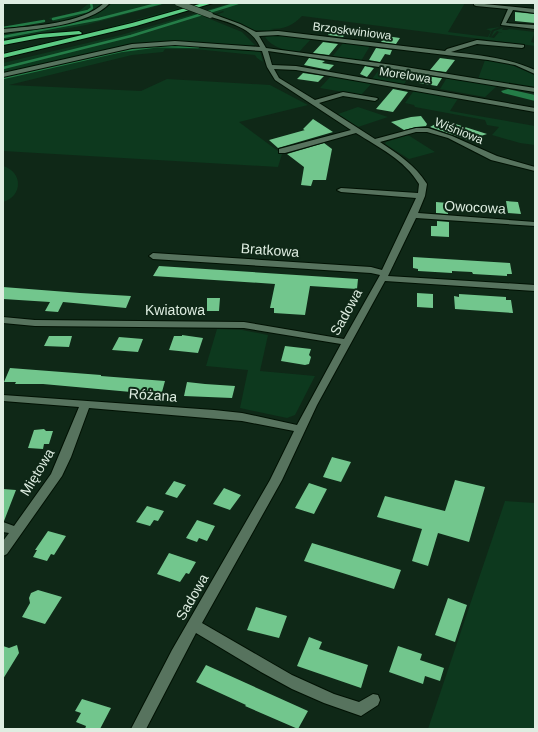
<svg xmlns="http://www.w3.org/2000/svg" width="538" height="732" font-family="Arial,sans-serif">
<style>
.green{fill:#0d391e}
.water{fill:#247c47}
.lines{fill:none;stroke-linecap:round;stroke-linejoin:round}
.stream{stroke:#247c47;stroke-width:2.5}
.building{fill:#72c68d}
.minor-casing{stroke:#001103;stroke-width:2}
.highway-casing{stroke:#001103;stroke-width:2}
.minor{fill:#57735e;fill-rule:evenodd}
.highway{fill:#5ccb83;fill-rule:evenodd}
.minor-bridge-casing{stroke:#001103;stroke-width:7;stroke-linecap:butt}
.minor-bridge{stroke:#57735e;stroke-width:6}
.labels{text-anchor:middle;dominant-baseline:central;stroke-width:4;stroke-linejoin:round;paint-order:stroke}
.far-street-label{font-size:12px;fill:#deede1;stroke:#0f2817}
.street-label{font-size:14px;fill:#deede1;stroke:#0f2817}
</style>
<rect width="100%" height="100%" fill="#0f2817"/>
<path class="green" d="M87,3H104C96,15 70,19 57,21H53L49,18L78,12L88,4Z
M110,3H168L86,25L3,40V32C25,29 100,21 110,3Z
M197,3H202L135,23L3,54V52L85,34Z
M231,3H465L448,32L488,37L491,31L486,29L500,27L492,30L489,37L494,38L499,32L502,33L497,31L491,37L494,31L503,28L502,30H507L509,29L535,32L531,42L535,43V46L302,16C292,26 285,29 270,29L280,31L279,32L254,30L215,15L224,12L223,11L205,17L242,32L255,45L247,47L186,42L134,44L3,73V63L121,35Z
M273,34L311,39L299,52C287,51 272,48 265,37Z
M343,43L370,46L361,61L332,57Z
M165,44L257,51H260L263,62L257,58L255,55L195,49H165L163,52L132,55L9,85L141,91L167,79L270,85L308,105L239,122L282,154L278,167L3,151V76L131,48Z
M485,60L507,63L535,75V89L478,79Z
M382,66L414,71L404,84L372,79Z
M331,76L372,83L361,95L320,88Z
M448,76L498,85L485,97L440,89Z
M415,89L459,97L450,111L535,126V145L520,143L492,135L499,127L487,125L485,120L415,107L414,105L405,103Z
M358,107L388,117L358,127L338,114Z
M408,135L435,152L409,159L385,144L386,142Z
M3,166C23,172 23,196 3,202Z
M217,329L242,330L268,335L260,371L315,376L295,415L287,418L240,408L248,370L206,366Z
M505,501L535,503V729H428Z"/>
<path class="water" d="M508,89L535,95V101L503,93L501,91Z"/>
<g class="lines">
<path class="stream" d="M53,19L88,11L92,8L91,3
M3,28L44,21
M3,37L99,19L161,3
M3,68L131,36L238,3
M3,78L121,51L159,46L198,47"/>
</g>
<path class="building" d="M515,12L535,14V23L515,21Z
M332,30L338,31L347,32L343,37L328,35Z
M386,36L400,38L396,44L381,42Z
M323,42L338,44L329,55L313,53Z
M376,48L392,50L390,55L385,54L380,62L369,60Z
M309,58L325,61L322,63L334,65L329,70L304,65Z
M440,58L455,60L446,72L430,70Z
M365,66L374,68L367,77L360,74Z
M303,73L324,76L318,82L297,79Z
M425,76L442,78L437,86L419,83Z
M393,89L408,92L393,112L376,109Z
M421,116L427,124L426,126L416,127L404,130L391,122L411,117Z
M313,119L333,132L278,148L269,140L305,130L313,136L303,129Z
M441,121L444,122L446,121L487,134L468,140L430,127Z
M324,143L332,149L326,180H313L311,186L301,185L304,167L287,154Z
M506,201L518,202L521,214L508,213Z
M436,202L448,203V214L436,213Z
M437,221L449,222V237L431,236V226H437Z
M413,257L510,263L512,274H507V276L473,274L472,272L452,271V273L418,271V269L413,268Z
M159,266L358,279L357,289L310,286L305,315L274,313V308H270L275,284L153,276Z
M3,287L80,293L131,296L126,308L63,302L58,312L45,311L50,302L3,299Z
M417,293L433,294V308L417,307Z
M459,294L506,297V300H511L513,313L455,309L454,296L459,297Z
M207,298H220L219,311H207Z
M182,335L203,338L198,353L169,350L174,336H182Z
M49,336H72L69,347L44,346Z
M119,337L143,339L138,352L112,350Z
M285,346L311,349L309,355L311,357L309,364L305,365L281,361Z
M10,368L101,375V376L165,381L162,392L139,391L131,392L43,384H15L16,382H4Z
M187,382L205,384L235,386L232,398L184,396Z
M44,429L46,431H53L49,444H44L43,449L28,448L34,430Z
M332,457L351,462L341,482L323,477Z
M455,480L485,487L469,542L438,533L428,566L412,561L422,529L377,517L385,496L445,511Z
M174,481L186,485L177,498L165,494Z
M309,483L327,489L314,514L295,508Z
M224,488L241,495L230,510L213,504Z
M3,489L16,490L4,521H3Z
M147,506L164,511L158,521L154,520L150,526L136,522Z
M197,520L215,526L207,541L199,538L197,542L186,538Z
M48,531L66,536L54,555L51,554L47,561L33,557L37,550H35Z
M312,543L401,570L394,589L304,561Z
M169,553L196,562L189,574L186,573L180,582L157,574Z
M38,590L62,597L45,624L22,617L30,603L29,598L31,593Z
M448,598L467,605L455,642L435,635Z
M256,607L287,616L279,638L247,630Z
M309,637L322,642L319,649L368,665L361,688L297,666Z
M17,645L19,653L3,679V646L9,648Z
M398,646L422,654L420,660L444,668L440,681L425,676L423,684L389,672Z
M206,665L308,711L298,729L245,706L246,705L196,682Z
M82,699L111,708L100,729H85L86,726L76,722L81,713L75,711Z"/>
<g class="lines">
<defs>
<path id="minor" d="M104,3H110C89,26 33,29 3,33V29C32,26 82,24 104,3Z
M474,3L535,9V13L513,10L506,23L535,25V29L501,25L508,9L476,6L474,5Z
M210,13L240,24L256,32L278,31L445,51L447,49L477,40L524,45V47L522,48L477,44L451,52C480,55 508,58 535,70V74L515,65L488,60L278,35L259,36L266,48L393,65L535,88V92L393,69L268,51L272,65L296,66L535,108V112L296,70L274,69L279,78L315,100L343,92L377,98L378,99L375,101L343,96L319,103L375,139L416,128H428L452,136L497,156L535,167V171L491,160L448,138L427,132H416L380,142C398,154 415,165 427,184L425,196L418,213L535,222V226L416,218L388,276L535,285V291L385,281L317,405L282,480L202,623L292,675L334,694L359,702L373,694L378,695L380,700L378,705L361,716L324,703L292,689L261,672L196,633L146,729H131L172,650L270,480L294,431L242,421L89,408L71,457L62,476L7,554L3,556V541L9,533L3,532V522L14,526L51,474L79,407L3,401V395L214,410L242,413L297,425L341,344L244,328L35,326L3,323V317L35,320L244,322L344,339L380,275L371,273L153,259L149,256L153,253L371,267L382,270L416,198L341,192L337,190L341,188L418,193L419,184C405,160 378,147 356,133L285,153H279V149L351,130L275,80L267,67L262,51L175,45L132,48L3,77V73L132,44L175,41L260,47C252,27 227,22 208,16V14Z"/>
<path id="highway" d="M203,3H213L136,26L3,58V54L132,23Z
M79,31L82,33L81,34L40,38L3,45V41L40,34Z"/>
</defs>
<use href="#minor" class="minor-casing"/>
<use href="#highway" class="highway-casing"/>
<use href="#minor" class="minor"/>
<use href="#highway" class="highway"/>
<defs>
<path id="minor-bridge" d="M178,3L210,15"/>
</defs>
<use href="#minor-bridge" class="minor-bridge-casing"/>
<use href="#minor-bridge" class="minor-bridge"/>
</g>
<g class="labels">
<g class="far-street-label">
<text transform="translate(352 31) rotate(7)">Brzoskwiniowa</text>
<text transform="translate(405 75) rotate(9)">Morelowa</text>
<text transform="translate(459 131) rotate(22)">Wiśniowa</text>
</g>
<g class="street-label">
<text transform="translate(475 207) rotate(3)">Owocowa</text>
<text transform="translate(270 250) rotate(4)">Bratkowa</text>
<text x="175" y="310">Kwiatowa</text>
<text transform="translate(346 312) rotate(-61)">Sadowa</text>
<text transform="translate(153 395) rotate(4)">Różana</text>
<text transform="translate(37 472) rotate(-59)">Miętowa</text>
<text transform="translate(192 597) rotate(-60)">Sadowa</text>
</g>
</g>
<rect width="538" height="732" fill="none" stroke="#deede1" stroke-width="8"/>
</svg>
